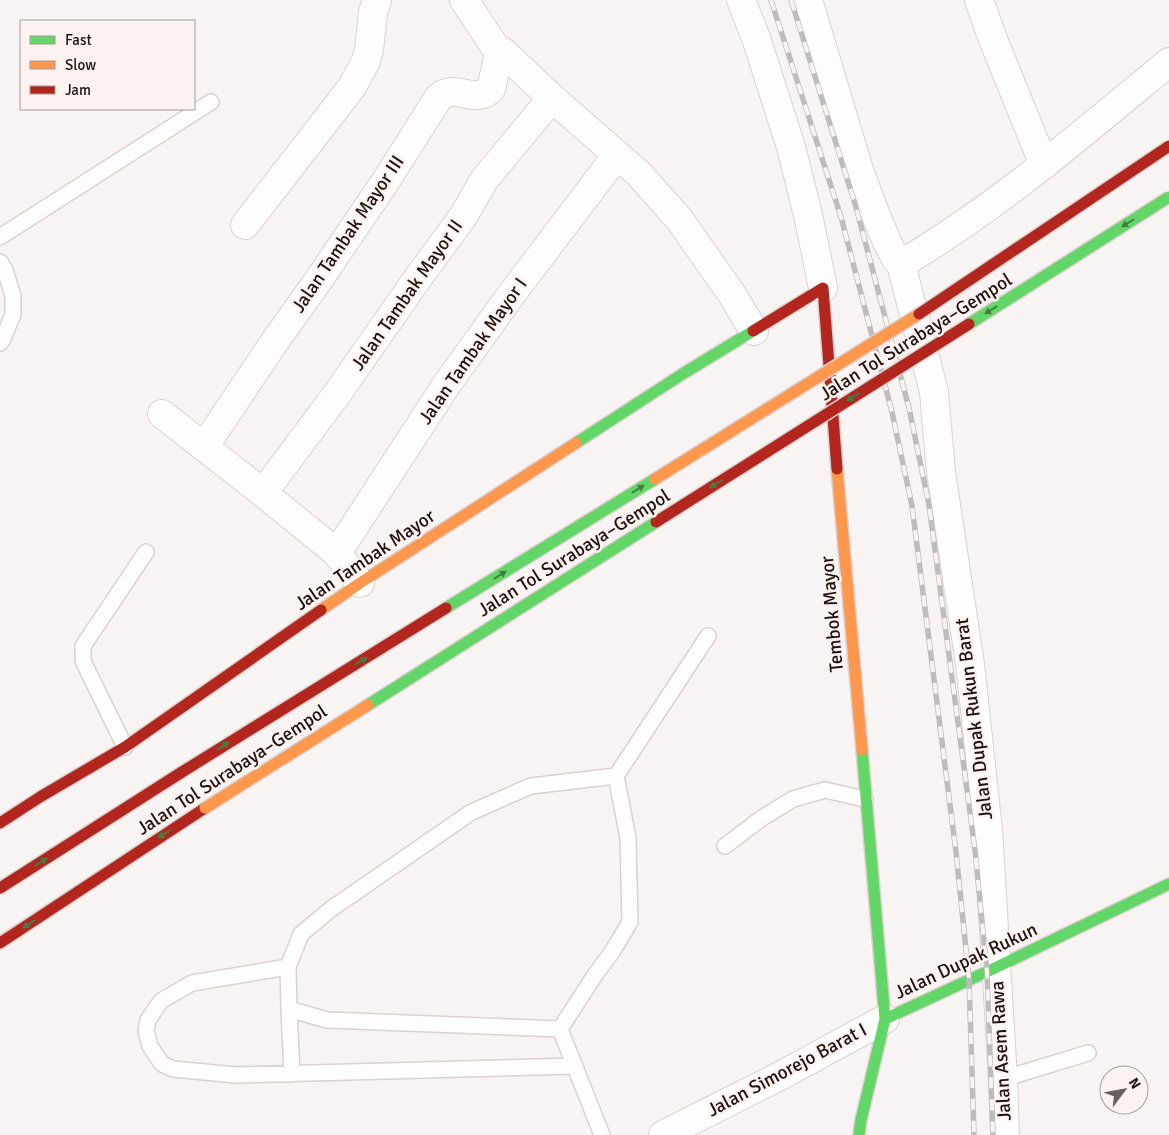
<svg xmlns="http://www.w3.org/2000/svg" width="1169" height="1135" font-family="Signika,sans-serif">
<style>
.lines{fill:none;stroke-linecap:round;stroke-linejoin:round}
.lane-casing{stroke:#dbd1cf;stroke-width:18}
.street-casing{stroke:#dbd1cf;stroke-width:30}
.fast-casing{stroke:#dbd1cf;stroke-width:14}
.slow-casing{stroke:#dbd1cf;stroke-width:14}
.jam-casing{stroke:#dbd1cf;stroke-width:14}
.lane{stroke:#fefdfd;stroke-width:15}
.street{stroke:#fefdfd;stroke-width:28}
.fast{stroke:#63d668;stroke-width:11}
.slow{stroke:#ff974d;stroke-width:11}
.jam{stroke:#b3261e;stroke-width:11}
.rail-casing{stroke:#bebcbc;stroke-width:5.5}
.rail{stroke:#fcf3f1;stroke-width:4;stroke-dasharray:11;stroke-linecap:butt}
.fast-bridge-casing{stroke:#dbd1cf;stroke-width:14;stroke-linecap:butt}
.slow-bridge-casing{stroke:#dbd1cf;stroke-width:14;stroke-linecap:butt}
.jam-bridge-casing{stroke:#dbd1cf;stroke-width:14;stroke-linecap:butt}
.fast-bridge{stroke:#63d668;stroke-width:11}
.slow-bridge{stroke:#ff974d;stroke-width:11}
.jam-bridge{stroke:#b3261e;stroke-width:11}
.oneway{fill:#447d40}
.labels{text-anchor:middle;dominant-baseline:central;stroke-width:5;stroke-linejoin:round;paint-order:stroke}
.street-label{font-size:19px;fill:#1f110e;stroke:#fcf3f1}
</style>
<rect width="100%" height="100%" fill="#f9f4f4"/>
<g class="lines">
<defs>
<path id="lane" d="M0,237L211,102
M0,262L5,270L13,296V314L3,339L0,343
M125,747L83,661V646L146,552
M616,776L628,838L630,922L612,952L595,975L560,1029L327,1020L289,1009L288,967L301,934L331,909L470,813L494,802L531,786Z
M616,776L708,636
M725,846L762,818L793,799L825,790L865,799
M288,967L192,983L171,995L161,1001L148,1020L146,1031L150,1046L162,1064L173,1069L236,1075L574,1066
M289,1009L292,1074
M560,1029L602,1135
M1003,1079L1088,1053"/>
<path id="street" d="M464,0L499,53L503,52L552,98L639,174L679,219L731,293L754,331
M741,0L756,38L791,147L808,215L823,288
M808,0L859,170L875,213L888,244L896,259L901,264
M979,0L994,42L1044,165
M245,225L352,87L366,61L369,50L373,12L377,0
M901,264L934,392L941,472L970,664L988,830L1003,1079L1005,1135
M901,264C998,207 1083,133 1169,62
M162,414L263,493L337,553L360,583
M204,447L273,344L320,278L385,182L439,97C457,83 474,105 491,89L499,53
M263,493L337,394L413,285L464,215L484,180L552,98
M337,553L447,384L508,299L617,155
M663,1135L778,1077L885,1019"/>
<path id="fast" d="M576,443L684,373L753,331
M885,1019L997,967L1169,884
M859,1135L861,1120L885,1019L862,750"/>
<path id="slow" d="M837,469L862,750
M321,610L360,583L576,443"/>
<path id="jam" d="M753,331L823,288L837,469
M0,823L40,797L125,747L321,610
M0,888L182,772
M0,943L205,808"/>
</defs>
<use href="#lane" class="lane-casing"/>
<use href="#street" class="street-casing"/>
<use href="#fast" class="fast-casing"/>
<use href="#slow" class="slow-casing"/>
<use href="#jam" class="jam-casing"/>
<use href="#lane" class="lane"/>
<use href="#street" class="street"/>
<use href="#fast" class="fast"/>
<use href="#slow" class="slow"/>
<use href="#jam" class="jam"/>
<defs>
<path id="rail" d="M771,0L841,217L892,412L912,506L956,852L969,979L974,1135
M791,0L856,207L909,408L929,505L975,850L987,972L993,1135"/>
</defs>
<use href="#rail" class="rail-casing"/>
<use href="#rail" class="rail"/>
<defs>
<path id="fast-bridge" d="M969,324L1169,197
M446,608L655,479
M368,705L656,522"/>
<path id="slow-bridge" d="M655,479L919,314
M205,808L368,705"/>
<path id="jam-bridge" d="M919,314L1169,146
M656,522L969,324
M182,772L446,608"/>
</defs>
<use href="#fast-bridge" class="fast-bridge-casing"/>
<use href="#slow-bridge" class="slow-bridge-casing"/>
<use href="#jam-bridge" class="jam-bridge-casing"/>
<use href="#fast-bridge" class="fast-bridge"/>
<use href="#slow-bridge" class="slow-bridge"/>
<use href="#jam-bridge" class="jam-bridge"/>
</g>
<defs><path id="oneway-solid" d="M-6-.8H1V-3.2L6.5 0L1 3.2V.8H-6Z" transform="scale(1.25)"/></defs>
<g class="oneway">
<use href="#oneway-solid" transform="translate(1128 223) rotate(148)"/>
<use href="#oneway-solid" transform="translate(991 310) rotate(148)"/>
<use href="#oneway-solid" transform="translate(853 397) rotate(148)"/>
<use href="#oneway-solid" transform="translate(716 484) rotate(148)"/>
<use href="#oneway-solid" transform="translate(638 489) rotate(-32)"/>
<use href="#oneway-solid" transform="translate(500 575) rotate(-32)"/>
<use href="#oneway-solid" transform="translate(361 661) rotate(-32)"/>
<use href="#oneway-solid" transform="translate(223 746) rotate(-32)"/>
<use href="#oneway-solid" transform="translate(164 834) rotate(147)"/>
<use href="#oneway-solid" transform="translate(41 862) rotate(-32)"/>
<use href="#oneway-solid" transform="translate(29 924) rotate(146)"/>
</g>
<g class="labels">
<g class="street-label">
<text transform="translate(348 234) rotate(-56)">Jalan Tambak Mayor III</text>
<text transform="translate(407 295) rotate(-55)">Jalan Tambak Mayor II</text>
<text transform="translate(916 337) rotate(-32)">Jalan Tol Surabaya–Gempol</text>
<text transform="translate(473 351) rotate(-55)">Jalan Tambak Mayor I</text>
<text transform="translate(574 553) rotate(-32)">Jalan Tol Surabaya–Gempol</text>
<text transform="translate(365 560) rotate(-34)">Jalan Tambak Mayor</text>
<text transform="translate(832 614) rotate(-95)">Tembok Mayor</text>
<text transform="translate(974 719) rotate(-97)">Jalan Dupak Rukun Barat</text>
<text transform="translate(232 770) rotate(-33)">Jalan Tol Surabaya–Gempol</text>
<text transform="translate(966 961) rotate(-25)">Jalan Dupak Rukun</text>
<text transform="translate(1001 1051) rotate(-93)">Jalan Asem Rawa</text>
<text transform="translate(787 1070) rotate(-28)">Jalan Simorejo Barat I</text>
</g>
</g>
<rect x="20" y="20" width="175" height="90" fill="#fcf3f1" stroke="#a49996"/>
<rect x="30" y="36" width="25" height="8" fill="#63d668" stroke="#a49996"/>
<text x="65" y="45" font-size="15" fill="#1f110e">Fast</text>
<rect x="30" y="61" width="25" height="8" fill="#ff974d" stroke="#a49996"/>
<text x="65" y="70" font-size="15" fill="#1f110e">Slow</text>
<rect x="30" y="86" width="25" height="8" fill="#b3261e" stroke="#a49996"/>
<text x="65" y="95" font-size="15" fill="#1f110e">Jam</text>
<g transform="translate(1124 1090) rotate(58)"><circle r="24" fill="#fcf3f1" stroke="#a49996"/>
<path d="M0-4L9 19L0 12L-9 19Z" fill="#6b605e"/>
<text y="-8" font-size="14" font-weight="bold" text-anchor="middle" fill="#1f110e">N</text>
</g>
</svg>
